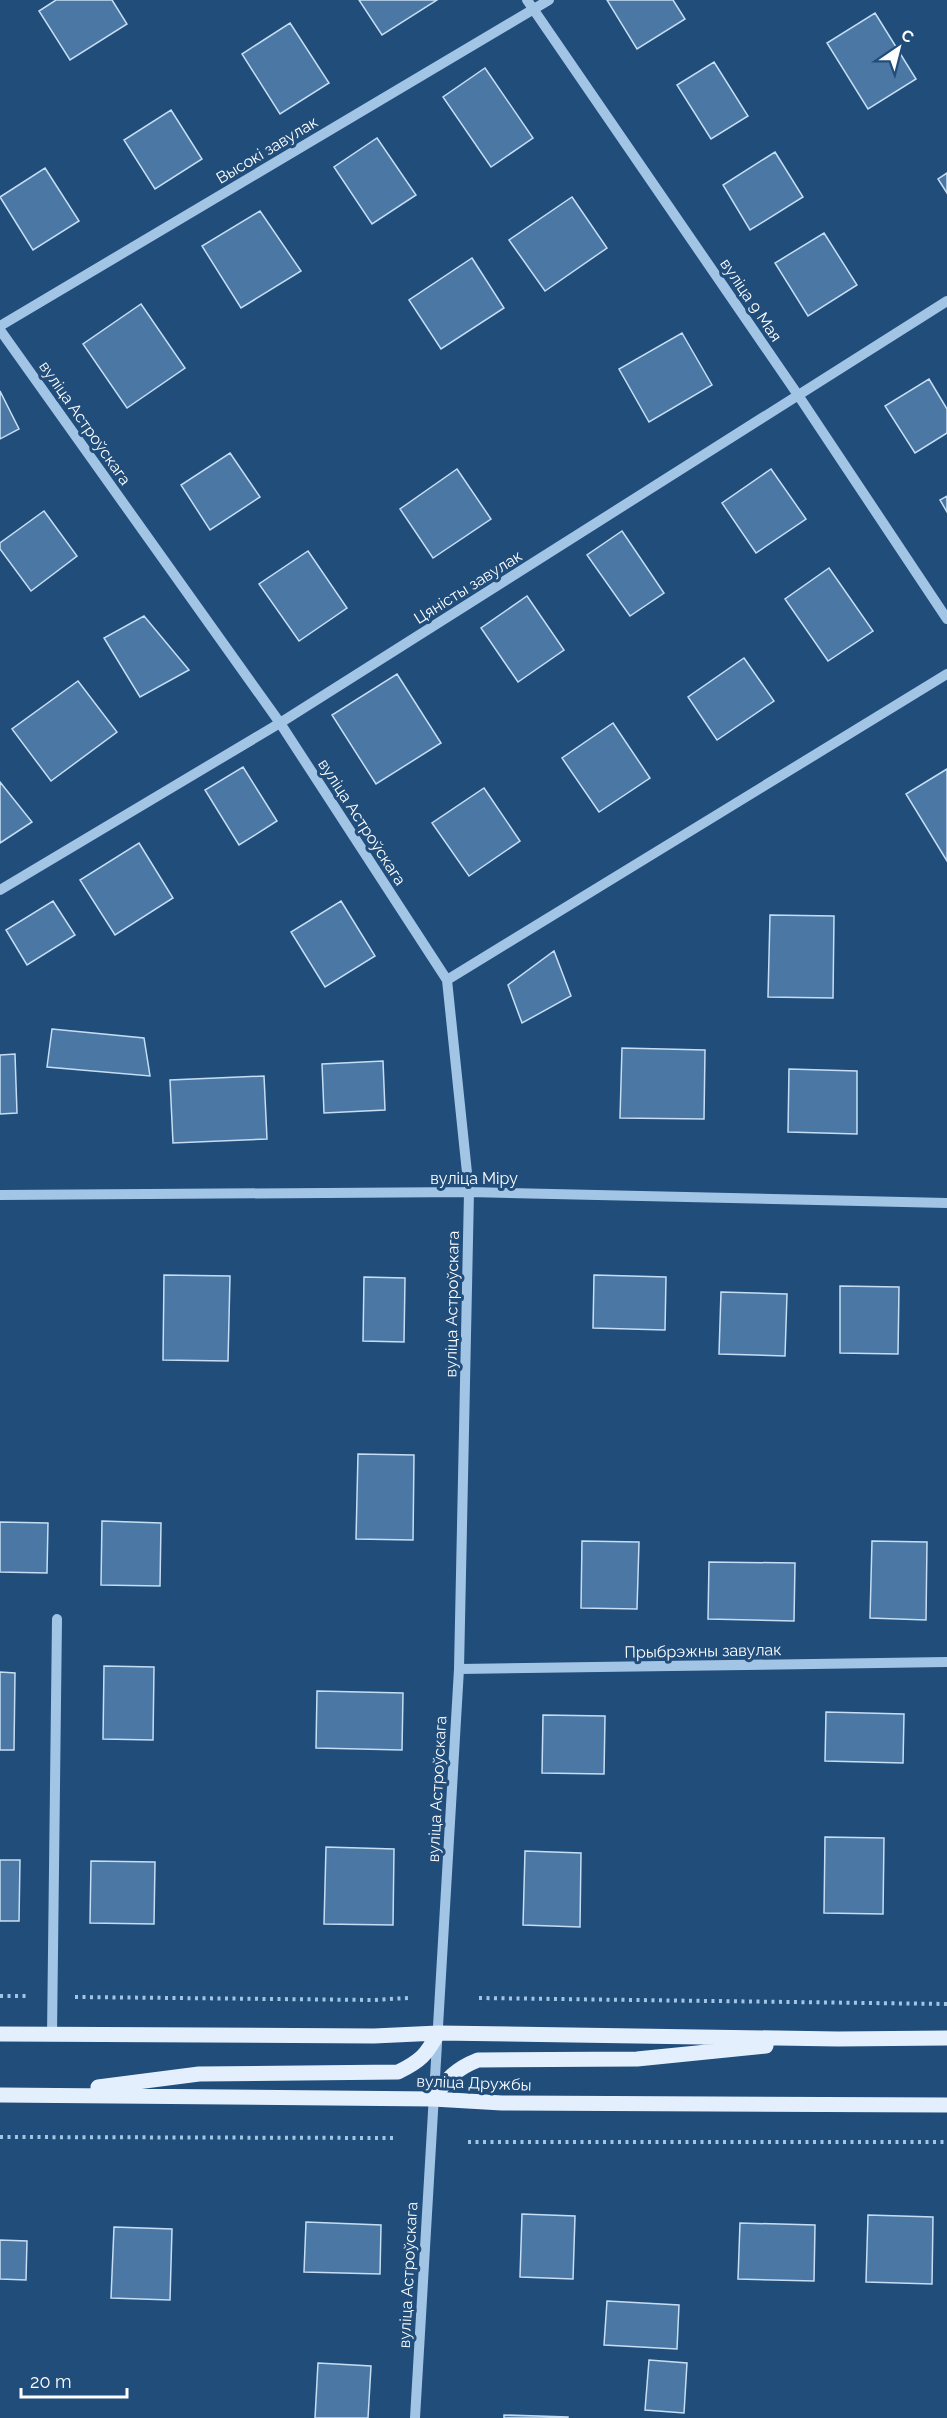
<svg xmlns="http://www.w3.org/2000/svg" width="947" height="2418" font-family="Raleway,sans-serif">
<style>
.building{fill:#4a77a4;stroke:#c6def4;stroke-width:1.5}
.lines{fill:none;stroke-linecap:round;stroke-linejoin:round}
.path{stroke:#a3c5e5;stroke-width:4;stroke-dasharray:3 4.5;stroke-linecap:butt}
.minor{stroke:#a3c5e5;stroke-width:10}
.major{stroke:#e4effd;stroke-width:15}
.labels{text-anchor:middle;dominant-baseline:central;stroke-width:6;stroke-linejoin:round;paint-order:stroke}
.street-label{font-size:16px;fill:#fff;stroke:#214d7b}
</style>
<rect width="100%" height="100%" fill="#214d7b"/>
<path class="building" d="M56,0H112L127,24L70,60L39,11Z
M359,0H437L382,35Z
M607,0H673L685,19L637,49Z
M875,13L916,79L868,109L827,43Z
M290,23L329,83L280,114L242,54Z
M714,62L748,116L711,139L677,85Z
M485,68L533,138L491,167L443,97Z
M171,110L202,159L155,189L124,140Z
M377,138L416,195L372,224L334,167Z
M775,152L803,197L750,230L723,185Z
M45,168L79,221L33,250L0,197Z
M947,173V193L938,179Z
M572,197L607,248L545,291L509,240Z
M260,211L301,271L241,308L202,246Z
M824,233L857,285L808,316L775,263Z
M472,258L504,308L441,349L409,300Z
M141,304L185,368L127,408L83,344Z
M682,333L712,385L649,422L619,369Z
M929,379L947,409V433L915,453L885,406Z
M0,391L19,429L0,439Z
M230,453L260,497L210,530L181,485Z
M457,469L491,519L433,558L400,509Z
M771,469L806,519L756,553L722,503Z
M947,496V512L940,500Z
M44,511L77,556L31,591L0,549V543Z
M622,531L664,593L630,616L587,555Z
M308,551L347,608L299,641L259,584Z
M829,568L873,631L828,661L785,599Z
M527,596L564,650L518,682L481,628Z
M144,616L189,670L140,697L104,638Z
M744,658L774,701L717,740L688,697Z
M397,674L441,743L376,784L332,715Z
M78,681L117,732L51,781L12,729Z
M613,723L650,778L599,812L562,758Z
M243,767L277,821L239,845L205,790Z
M947,769V861L906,794Z
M0,782L32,822L0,843Z
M484,788L520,841L469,876L432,823Z
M139,843L173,898L115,935L80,880Z
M53,901L75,935L27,965L6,930Z
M341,901L375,956L325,987L291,932Z
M770,915L834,916L833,998L768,997Z
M554,951L571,996L522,1023L508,985Z
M52,1029L144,1038L150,1076L47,1067Z
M622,1048L705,1050L704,1119L620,1118Z
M15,1054L17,1113L0,1114V1055Z
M383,1061L385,1110L324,1113L322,1064Z
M789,1069L857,1071V1134L788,1132Z
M264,1076L267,1139L173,1143L170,1080Z
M164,1275L230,1276L228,1361L163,1360Z
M594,1275L666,1277L665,1330L593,1328Z
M364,1277L405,1278L404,1342L363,1341Z
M840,1286L899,1287L898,1354L840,1353Z
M721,1292L787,1294L785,1356L719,1354Z
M358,1454L414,1455L413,1540L356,1539Z
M102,1521L161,1523L160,1586L101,1585Z
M0,1522L48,1523L47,1573L0,1572Z
M582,1541L639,1542L637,1609L581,1608Z
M872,1541L927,1542L926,1620L870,1618Z
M709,1562L795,1563L794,1621L708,1619Z
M104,1666L154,1667L153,1740L103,1739Z
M0,1672L15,1673L14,1750H0Z
M317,1691L403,1693L402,1750L316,1748Z
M826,1712L904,1714L903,1763L825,1761Z
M543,1715L605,1716L604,1774L542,1773Z
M825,1837L884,1838L883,1914L824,1913Z
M326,1847L394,1849L393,1925L324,1924Z
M525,1851L581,1853L580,1927L523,1925Z
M0,1860H20L19,1921H0Z
M91,1861L155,1862L154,1924L90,1923Z
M522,2214L575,2216L573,2279L520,2277Z
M868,2215L933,2217L932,2284L866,2282Z
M306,2222L381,2225L380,2274L304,2272Z
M740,2223L815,2225L814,2281L738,2279Z
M114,2227L172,2229L170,2300L111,2298Z
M0,2240L27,2241L26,2280L0,2279Z
M607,2301L679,2305L677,2349L604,2345Z
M649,2360L687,2363L684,2413L645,2410Z
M318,2363L371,2366L368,2418H315Z
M504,2415L568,2417V2418H504Z"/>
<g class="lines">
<path class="path" d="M0,1996H29
M75,1997L373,2000L408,1998
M479,1998L947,2004
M0,2137L394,2138
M468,2142H947"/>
<path class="minor" d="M527,0L798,395L947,619
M0,326L549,0
M0,330L280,723L447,980L469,1192L459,1669L415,2418
M0,890L280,723L947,301
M447,980L947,674
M0,1195L469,1192L947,1203
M459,1669L947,1662
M52,2035L57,1619"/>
<path class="major" d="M0,2034L374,2036L438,2033L838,2039L947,2038
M98,2087L199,2074L398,2072C421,2061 427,2054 438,2033
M0,2095L433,2099L502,2103L947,2105
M433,2099C447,2079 455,2069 478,2060L637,2059L766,2046"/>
</g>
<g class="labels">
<g class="street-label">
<text transform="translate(267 150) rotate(-31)">Высокі завулак</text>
<text transform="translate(751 300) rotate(56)">вуліца 9 Мая</text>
<text transform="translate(85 423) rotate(55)">вуліца Астроўскага</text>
<text transform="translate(468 587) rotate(-32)">Цяністы завулак</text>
<text transform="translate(362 822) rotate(57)">вуліца Астроўскага</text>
<text x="474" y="1178">вуліца Міру</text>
<text transform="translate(452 1304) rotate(-89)">вуліца Астроўскага</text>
<text transform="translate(703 1651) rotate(-1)">Прыбрэжны завулак</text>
<text transform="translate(437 1789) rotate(-87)">вуліца Астроўскага</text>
<text transform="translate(474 2083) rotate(2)">вуліца Дружбы</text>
<text transform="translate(408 2275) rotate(-87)">вуліца Астроўскага</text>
</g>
</g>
<g transform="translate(899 48) rotate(35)" stroke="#214d7b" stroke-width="4.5" paint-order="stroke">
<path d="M0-4.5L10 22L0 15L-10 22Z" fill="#ffffff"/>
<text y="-9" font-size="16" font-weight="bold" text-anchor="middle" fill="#ffffff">С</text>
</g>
<path d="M21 2388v9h106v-9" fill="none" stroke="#ffffff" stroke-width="3"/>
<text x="30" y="2388" font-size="18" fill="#ffffff" stroke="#214d7b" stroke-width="4.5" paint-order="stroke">20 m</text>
</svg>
